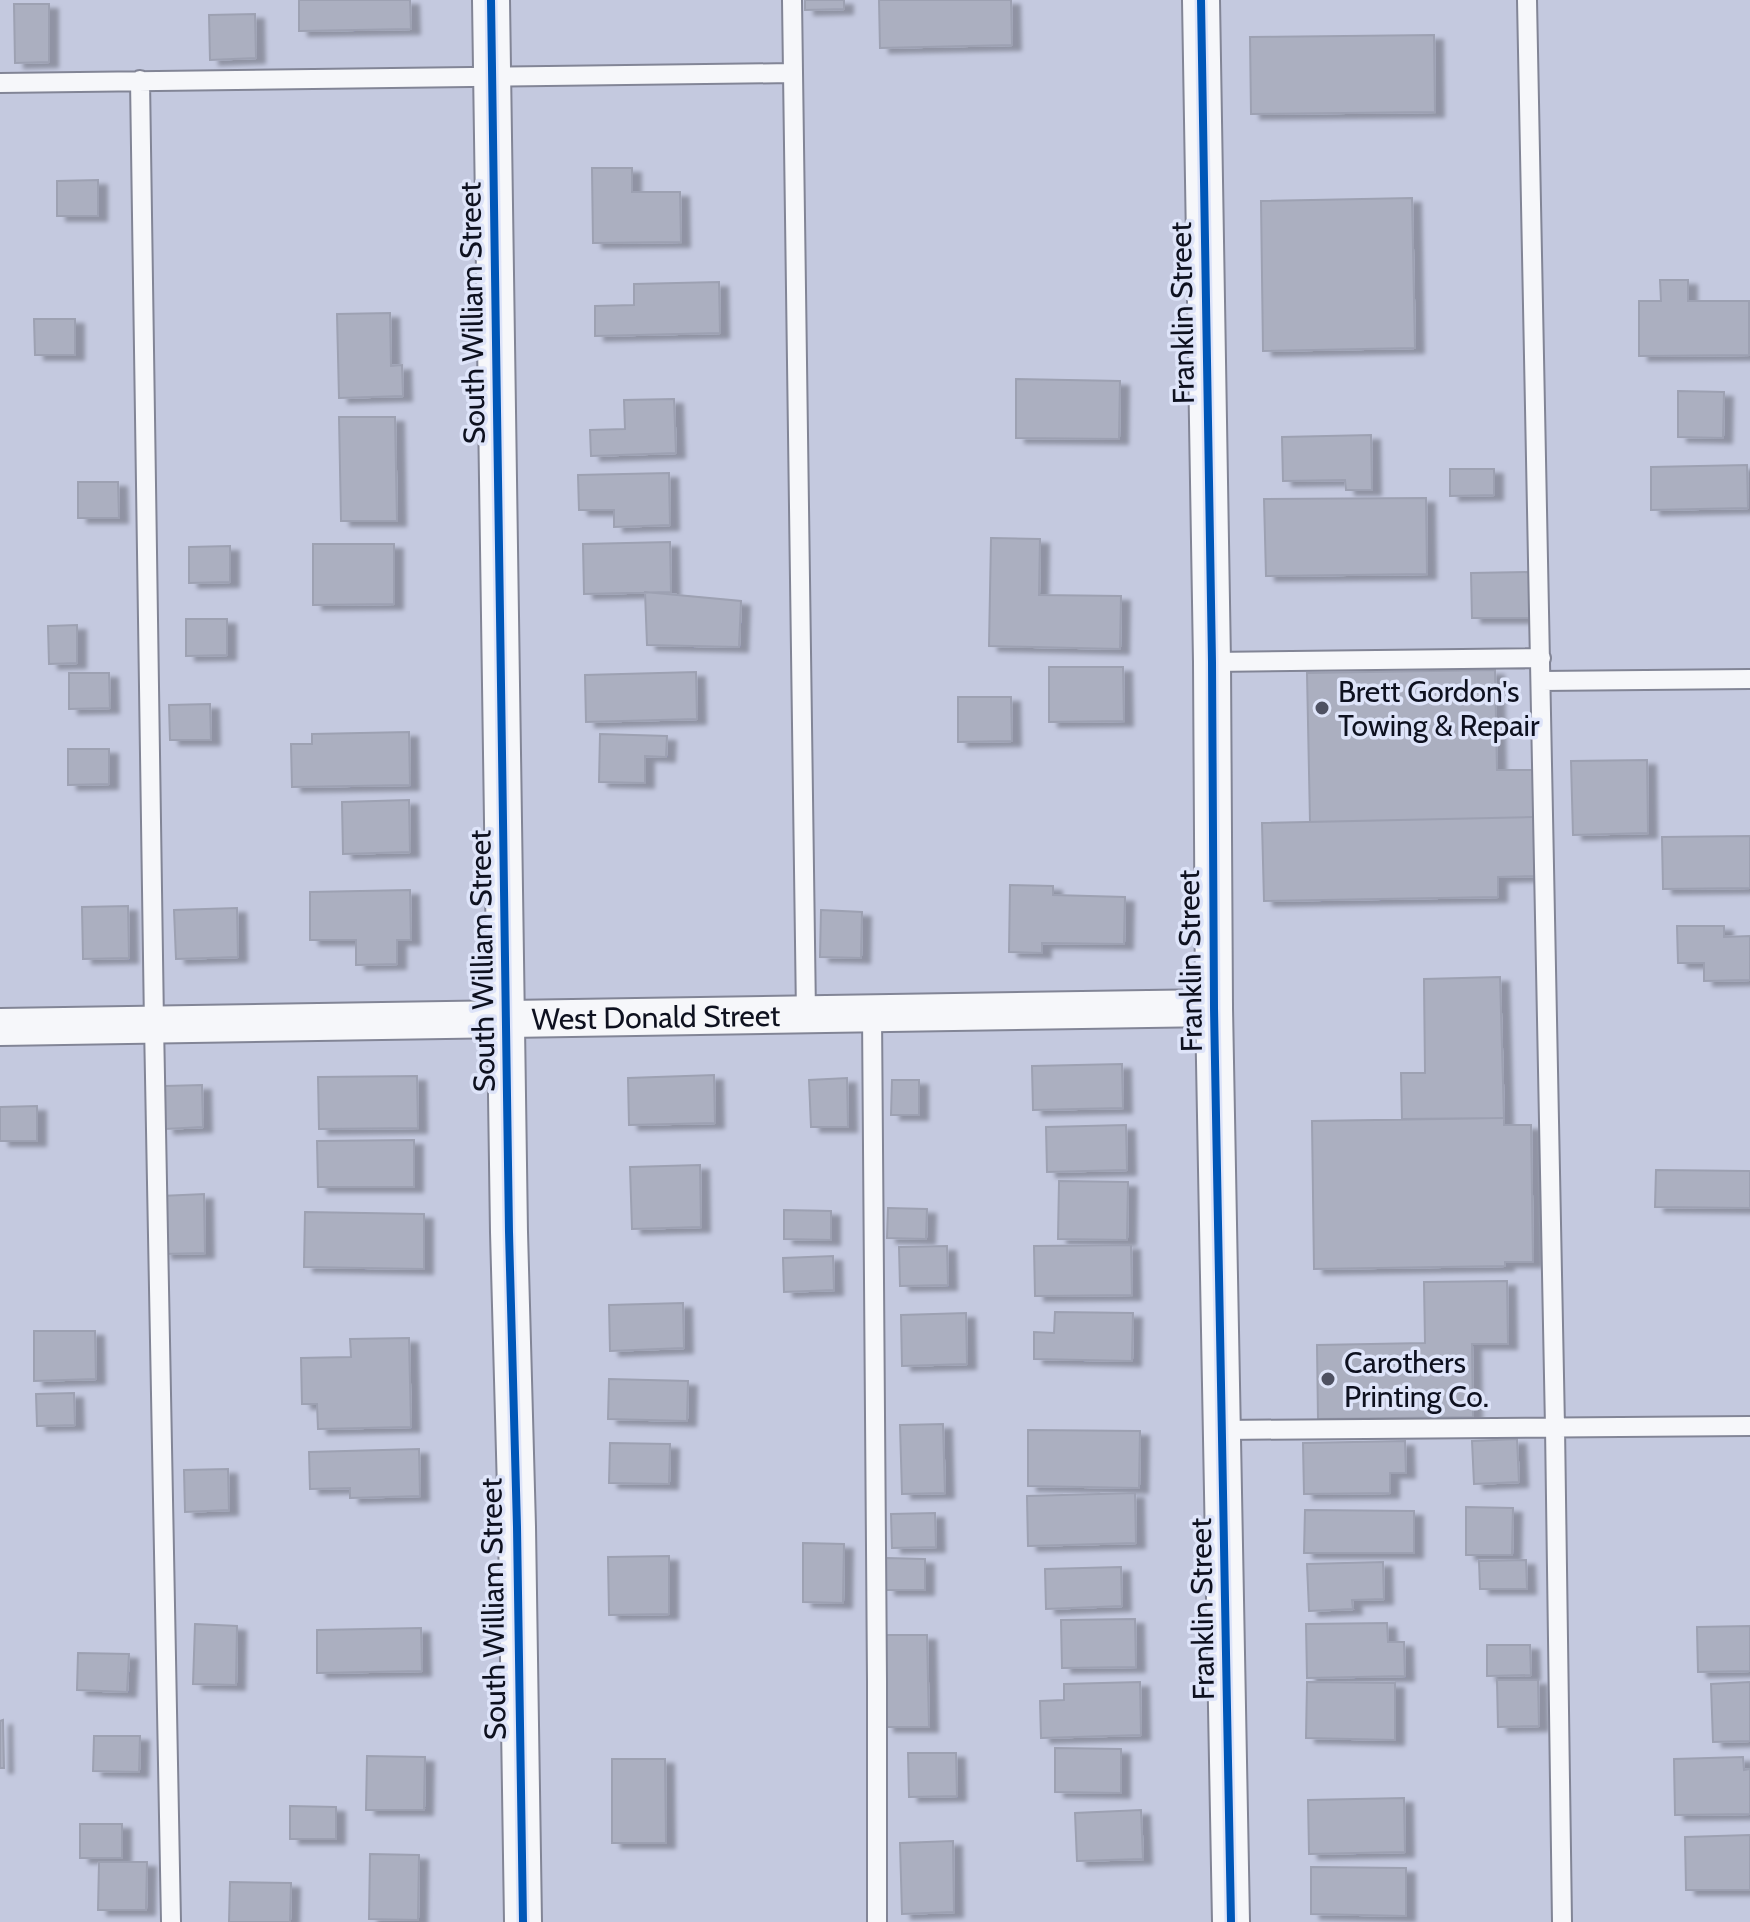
<svg xmlns="http://www.w3.org/2000/svg" width="1750" height="1922" font-family="Cabin,sans-serif">
<style>
.building{fill:#abafc0;stroke:#9da1b2;stroke-width:2;filter:url(#shadow)}
.lines{fill:none;stroke-linecap:round;stroke-linejoin:round}
.service-casing{stroke:#828596;stroke-width:22}
.minor-casing{stroke:#828596;stroke-width:40}
.service{stroke:#f6f7fa;stroke-width:18}
.minor{stroke:#f6f7fa;stroke-width:36}
.cycleway-casing{stroke:#dee4f9;stroke-width:13}
.cycleway{stroke:#0057b8;stroke-width:8}
.poi-dot{fill:#4e5162;stroke:#dee4f9;stroke-width:3}
.labels{text-anchor:middle;dominant-baseline:central;stroke-width:7;stroke-linejoin:round;paint-order:stroke}
.street-label{font-size:30px;fill:#0e111f;stroke:#dee4f9}
.poi-label{font-size:30px;fill:#0e111f;stroke:#dee4f9;text-anchor:start}
</style>
<defs>
<filter id="shadow"><feDropShadow dx="9" dy="5" stdDeviation="2" flood-color="#0004"/></filter>
</defs>
<rect width="100%" height="100%" fill="#c4c9df"/>
<path class="building" d="M299,0H410L411,29L299,31Z
M805,0H844V9L805,10Z
M879,0H1011L1012,45L880,48Z
M14,4H49V62L15,63Z
M255,14L256,58L210,60L209,15Z
M1434,35L1435,112L1251,114L1250,37Z
M592,168H632V192H680L681,242L593,243Z
M98,180V216H57V181Z
M1412,198L1415,348L1263,351L1261,201Z
M1660,280H1688V301H1749V355L1639,356V301H1661Z
M719,282L720,333L595,336V306L634,305V284Z
M390,313L391,366L402,365L403,396L339,398L337,314Z
M34,319H75V355H35Z
M1016,379L1120,381L1119,439L1016,438Z
M1678,391L1724,392L1723,438L1678,437Z
M674,399L676,453L591,456L590,430L625,429L624,400Z
M339,417H395L397,521H341Z
M1371,435L1372,490H1346L1345,480L1283,481L1282,437Z
M1747,465L1748,508L1651,510V467Z
M1450,469H1494V495L1450,496Z
M669,473L670,525L614,527V510H579L578,475Z
M78,482H118L119,518H78Z
M1426,498L1427,574L1266,576L1264,499Z
M991,538L1040,539L1039,595L1121,596L1120,649L989,646Z
M670,542L671,592L584,594L583,544Z
M313,544H394V604L313,605Z
M230,546V582L189,583V547Z
M1530,572V618H1472L1471,573Z
M645,592L741,601L739,647L647,645Z
M186,619H227V655L186,656Z
M77,625V663L49,664L48,626Z
M1049,667H1123L1124,721L1049,722Z
M1495,670L1497,770H1533L1534,817L1310,822L1307,673Z
M696,672L697,719L586,722L585,675Z
M69,673H109L110,708L69,709Z
M958,697H1011L1012,741L958,742Z
M210,704L211,740H170L169,705Z
M409,732L410,785L292,787L291,744H312V734Z
M600,734L667,736L666,757L645,756V783L599,782Z
M68,749H109V784L68,785Z
M1647,760L1648,833L1573,835L1571,761Z
M409,800L410,852L343,854L342,802Z
M1534,817L1535,876L1498,877V897L1264,901L1262,823Z
M1750,836V888L1663,889L1662,837Z
M1010,885L1053,886V895L1125,897L1124,944L1042,943V953L1009,952Z
M410,890L411,940H397V964L356,965V940H310V892Z
M128,906L129,958L83,959L82,907Z
M237,908L238,957L176,959L174,910Z
M821,910L862,912L861,958L820,957Z
M1677,926H1724V937L1750,936V980L1704,981V963H1678Z
M1500,977L1504,1118L1402,1119L1401,1073H1425L1424,979Z
M1122,1064L1123,1108L1033,1110L1032,1066Z
M714,1075L715,1123L629,1125L628,1078Z
M417,1076L418,1128L319,1129L318,1077Z
M847,1078L848,1127H811L809,1080Z
M892,1080H919V1115H891Z
M202,1085L203,1127L165,1129L164,1086Z
M37,1106V1141H0V1107Z
M1504,1118V1125H1531L1533,1262H1505V1266L1314,1269L1312,1121Z
M1126,1125L1127,1170L1047,1172L1046,1127Z
M414,1140V1187H318L317,1141Z
M700,1165L701,1227L632,1229L630,1167Z
M1656,1170L1750,1171V1208L1655,1207Z
M1059,1181L1128,1182L1127,1240L1058,1239Z
M204,1194L205,1253L163,1254L161,1196Z
M888,1208L927,1209L926,1239L887,1238Z
M784,1210L831,1211V1240L784,1239Z
M305,1212L424,1214V1269L304,1267Z
M1131,1245L1132,1295L1035,1296L1034,1246Z
M947,1246L948,1285L900,1286L899,1247Z
M833,1256L834,1290L784,1292L783,1258Z
M1507,1281L1508,1344H1472L1473,1417L1318,1419L1317,1345L1425,1343L1424,1282Z
M683,1303L684,1348L610,1351L609,1305Z
M1055,1312L1133,1313L1132,1361L1034,1359V1332L1054,1333Z
M966,1313L967,1364L902,1366L901,1315Z
M34,1331H95L96,1379L34,1381Z
M409,1338L411,1427L318,1429L317,1404H302L301,1358L351,1357L350,1339Z
M609,1379L688,1381L687,1421L608,1419Z
M74,1393L75,1425L37,1426L36,1394Z
M943,1424L945,1493L902,1494L900,1425Z
M1028,1430L1140,1431L1139,1488L1028,1486Z
M1517,1439L1519,1482L1474,1484L1472,1441Z
M1405,1441L1406,1473H1390V1493L1304,1494L1303,1443Z
M610,1443L670,1444L669,1484L609,1483Z
M419,1449L420,1496L350,1498V1488L310,1489L309,1452Z
M228,1469L229,1510L185,1512L184,1470Z
M1135,1493L1136,1543L1028,1546L1027,1496Z
M1466,1507L1513,1508L1512,1555H1466Z
M1305,1510L1414,1511V1553H1304Z
M935,1513L936,1547L892,1548L891,1514Z
M803,1543L844,1544L843,1603L803,1602Z
M669,1556V1614L609,1615L608,1557Z
M886,1558L925,1559V1590H886Z
M1526,1560L1527,1589H1480L1479,1561Z
M1383,1562L1384,1599L1352,1600L1353,1609L1309,1611L1307,1564Z
M1121,1567L1122,1606L1046,1609L1045,1569Z
M1135,1619L1136,1667L1062,1668L1061,1620Z
M1387,1623L1388,1642H1404L1405,1676L1307,1678L1306,1624Z
M195,1624L237,1626L236,1685L193,1684Z
M1750,1626V1671L1698,1672L1697,1627Z
M421,1628L422,1671L317,1673V1630Z
M884,1635H927L929,1727H885Z
M1487,1645H1530L1531,1675L1487,1676Z
M78,1653L129,1654L127,1692L77,1690Z
M1497,1680H1538L1539,1726L1498,1727Z
M1140,1682L1141,1735L1041,1738L1040,1701L1064,1700V1684Z
M1307,1682L1395,1683V1740L1306,1738Z
M1750,1682V1741L1713,1742L1711,1684Z
M3,1720L4,1768H0V1721Z
M94,1736H140L139,1772L93,1771Z
M1055,1748L1121,1749V1793L1055,1792Z
M908,1753H956L957,1796L909,1797Z
M367,1756L425,1757L424,1810H366Z
M1743,1757L1744,1770L1750,1769V1814L1675,1815L1674,1759Z
M612,1759H665L666,1843H612Z
M1404,1798L1405,1852L1309,1854L1308,1800Z
M290,1806L336,1807V1839H290Z
M1141,1810L1143,1859L1077,1861L1075,1813Z
M80,1824H122V1858H80Z
M1750,1835V1890H1686L1685,1837Z
M953,1841L954,1912L902,1914L900,1843Z
M370,1854L419,1855L418,1920L369,1919Z
M99,1862H147L146,1910H98Z
M1311,1867L1406,1868V1916L1311,1914Z
M230,1882L291,1883L290,1922H229Z"/>
<g class="lines">
<defs>
<path id="service" d="M792,0L806,1014
M1527,0L1555,1427L1562,1922
M140,80L154,1024L171,1922
M0,83L792,73
M1212,662L1541,658
M1541,681L1750,679
M872,1014L877,1681V1922
M1222,1430L1750,1426"/>
<g id="minor">
<path d="M491,0L509,1232L517,1527L523,1922"/>
<path d="M1201,0L1212,662L1214,1008L1231,1922"/>
<path id="s1" d="M0,1027L1214,1008"/>
</g>
</defs>
<use href="#service" class="service-casing"/>
<use href="#minor" class="minor-casing"/>
<use href="#service" class="service"/>
<use href="#minor" class="minor"/>
<defs>
<path id="cycleway" d="M491,0L509,1232L517,1527L523,1922
M1201,0L1212,662L1214,1008L1231,1922"/>
</defs>
<use href="#cycleway" class="cycleway-casing"/>
<use href="#cycleway" class="cycleway"/>
</g>
<g class="poi-dot">
<circle cx="1322" cy="708" r="8"/>
<circle cx="1328" cy="1379" r="8"/>
</g>
<g class="labels">
<g class="street-label">
<text transform="translate(472 313) rotate(-91)">South William Street</text>
<text transform="translate(1182 313) rotate(-91)">Franklin Street</text>
<text transform="translate(482 961) rotate(-91)">South William Street</text>
<text transform="translate(1190 961) rotate(-91)">Franklin Street</text>
<text stroke="none"><textPath href="#s1" startOffset="656">West Donald Street</textPath></text>
<text transform="translate(493 1609) rotate(-91)">South William Street</text>
<text transform="translate(1202 1609) rotate(-91)">Franklin Street</text>
</g>
<g class="poi-label">
<text x="1338" y="691">Brett Gordon's<tspan x="1338" dy="34">Towing &amp; Repair</tspan></text>
<text x="1344" y="1362">Carothers<tspan x="1344" dy="34">Printing Co.</tspan></text>
</g>
</g>
</svg>
